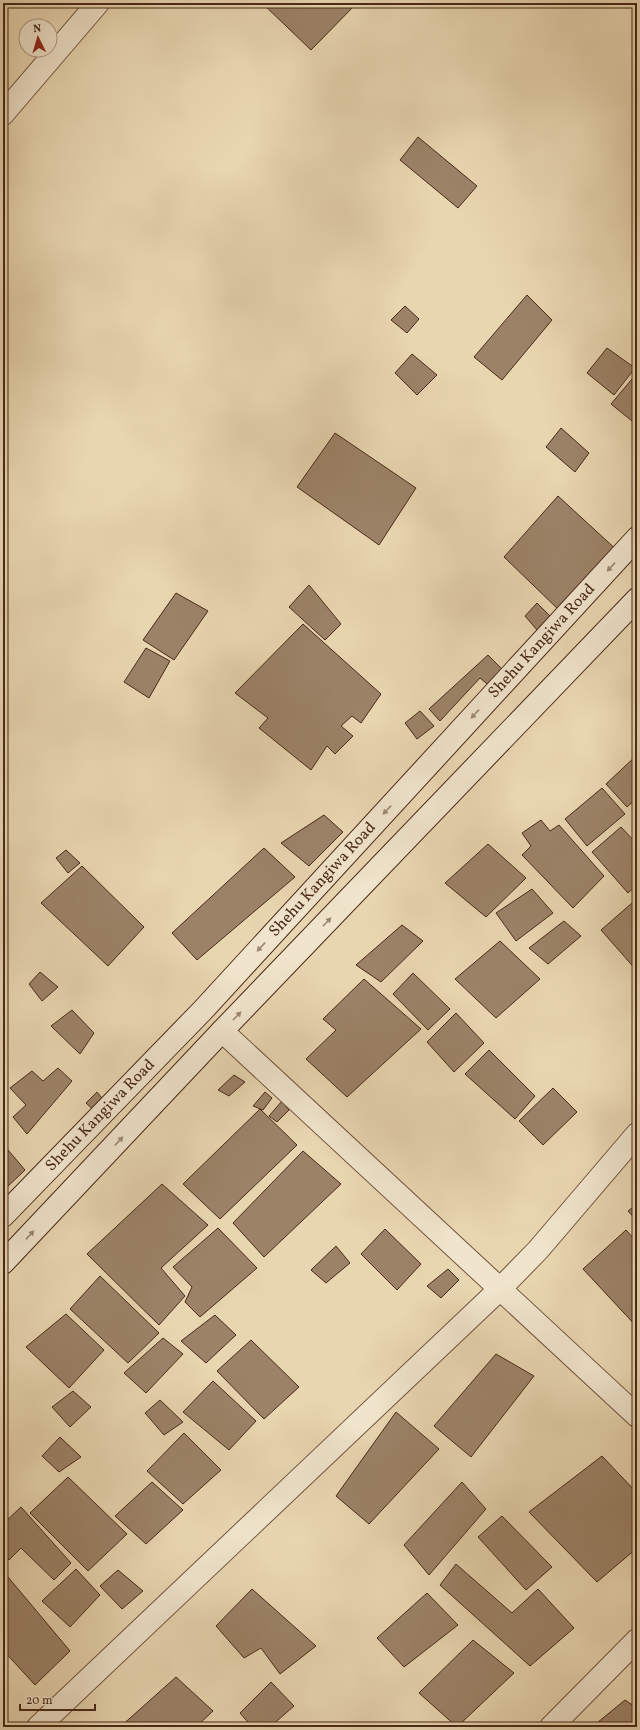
<svg xmlns="http://www.w3.org/2000/svg" width="640" height="1730" font-family="Vollkorn,serif">
<style>
.building{fill:#9c8368;stroke:#492918}
.lines{fill:none;stroke-linecap:round;stroke-linejoin:round}
.street-casing{stroke:#71543e;stroke-width:24}
.secondary-casing{stroke:#492918;stroke-width:24}
.street{stroke:#f0e4cc;stroke-width:22}
.secondary{stroke:#f0e4cc;stroke-width:22}
.oneway{fill:#9c8672}
.labels{text-anchor:middle;dominant-baseline:central;stroke-width:3.5;stroke-linejoin:round;paint-order:stroke}
.street-label{font-size:16px;fill:#492918;stroke:#f0e4cc}
</style>
<rect width="100%" height="100%" fill="#e8d6b1"/>
<filter id="stains"><feTurbulence type="fractalNoise" baseFrequency=".005" numOctaves="4"/><feColorMatrix values="0 0 0 0 .2 0 0 0 0 .09 0 0 0 0 .02 0 0 0 .5 -.17"/></filter>
<radialGradient id="worn" r=".72"><stop offset=".6" stop-color="#630" stop-opacity="0"/><stop offset="1" stop-color="#630" stop-opacity=".3"/></radialGradient>
<path class="building" d="M262,3H357L311,50Z
M418,137L477,186L458,208L400,160Z
M527,295L552,320L502,380L474,357Z
M405,306L419,319L407,333L391,320Z
M607,348L635,368L614,395L587,373Z
M412,354L437,375L417,395L395,373Z
M632,379L637,382V425L611,404Z
M561,428L589,453L575,472L546,447Z
M335,433L416,488L379,545L297,487Z
M558,496L620,553L562,613L504,557Z
M309,585L341,624L325,640L289,607Z
M176,593L208,611L174,660L143,640Z
M537,603L550,616L537,630L525,616Z
M303,624L381,694L361,723L352,716L341,726L353,736L335,754L327,746L311,770L259,728L268,718L235,693Z
M146,648L170,661L149,698L124,682Z
M488,655L509,676L492,688L480,678L440,721L429,709Z
M420,711L434,726L417,739L405,723Z
M637,755V798L627,807L606,784Z
M602,788L625,814L587,846L565,819Z
M324,815L343,832L309,866L281,843Z
M541,820L550,831L559,825L604,876L573,908L522,855L531,846L522,833Z
M621,827L637,844V885L628,893L592,852Z
M488,844L526,878L486,917L445,883Z
M264,848L295,877L197,960L172,933Z
M66,850L80,863L68,873L56,858Z
M82,866L144,927L108,966L41,903Z
M532,889L553,913L516,941L496,913Z
M632,903L637,909V971L601,930Z
M564,921L581,936L548,964L529,948Z
M402,925L423,941L381,982L356,965Z
M500,941L540,979L496,1018L455,979Z
M40,972L58,987L42,1001L29,984Z
M413,973L450,1009L428,1030L393,994Z
M364,979L421,1029L347,1097L306,1059L336,1030L323,1019Z
M72,1010L94,1033L80,1054L51,1026Z
M456,1013L484,1043L454,1072L427,1042Z
M489,1050L535,1096L515,1119L465,1074Z
M58,1068L72,1081L27,1134L13,1117L26,1105L10,1088L32,1071L43,1081Z
M234,1075L245,1082L229,1096L218,1090Z
M553,1088L577,1112L543,1145L519,1121Z
M97,1092L106,1103L97,1113L86,1103Z
M265,1092L272,1098L263,1110L253,1106Z
M282,1101L289,1110L277,1122L269,1116Z
M260,1109L297,1145L220,1219L183,1184Z
M3,1144L25,1170L3,1191Z
M303,1151L341,1184L264,1257L233,1223Z
M162,1184L208,1225L161,1268L185,1296L159,1325L87,1254Z
M637,1204V1221L628,1211Z
M218,1228L257,1268L200,1317L185,1302L192,1287L173,1267Z
M385,1229L421,1264L397,1290L361,1254Z
M626,1230L637,1242V1327L583,1269Z
M336,1246L350,1263L326,1283L311,1270Z
M448,1269L459,1280L441,1298L427,1286Z
M100,1276L159,1333L128,1363L70,1309Z
M66,1314L104,1350L69,1388L26,1347Z
M215,1315L236,1335L206,1363L181,1341Z
M163,1338L183,1354L146,1393L124,1373Z
M251,1340L299,1387L264,1419L217,1371Z
M496,1354L534,1376L471,1457L434,1426Z
M213,1381L256,1421L229,1450L183,1412Z
M73,1391L91,1407L70,1427L52,1407Z
M160,1400L183,1422L164,1435L145,1413Z
M396,1412L439,1449L369,1524L336,1496Z
M184,1433L221,1470L183,1504L147,1471Z
M60,1437L81,1457L59,1472L42,1456Z
M602,1456L637,1493V1548L597,1582L529,1512Z
M68,1477L127,1534L88,1571L30,1513Z
M152,1482L183,1510L146,1544L115,1516Z
M462,1482L486,1509L429,1575L404,1545Z
M21,1507L71,1563L54,1580L21,1548L9,1560L3,1553V1524Z
M502,1516L552,1567L526,1590L478,1537Z
M456,1564L512,1613L538,1589L574,1628L530,1666L440,1585Z
M76,1569L100,1595L70,1627L42,1601Z
M118,1570L143,1591L122,1609L100,1586Z
M3,1571L70,1651L35,1685L3,1650Z
M252,1589L316,1646L280,1674L261,1648L244,1658L216,1626Z
M427,1593L458,1625L404,1667L377,1638Z
M473,1640L514,1673L457,1727L419,1693Z
M176,1677L213,1711L196,1727H120Z
M271,1682L294,1706L270,1727H252L240,1713Z
M625,1700L637,1708V1727H592Z"/>
<g class="lines">
<defs>
<path id="street" d="M3,114L98,3
M222,1031L637,1416
M38,1727L500,1289L538,1250L637,1134
M551,1727L637,1640"/>
<g id="secondary">
<path id="s1" d="M3,1216L203,1010L637,538"/>
<path d="M3,1263L222,1031L637,599"/>
</g>
</defs>
<use href="#street" class="street-casing"/>
<use href="#secondary" class="secondary-casing"/>
<use href="#street" class="street"/>
<use href="#secondary" class="secondary"/>
</g>
<defs><path id="oneway-solid" d="M-6-.8H1V-3.2L6.5 0L1 3.2V.8H-6Z"/></defs>
<g class="oneway">
<use href="#oneway-solid" transform="translate(611 567) rotate(133)"/>
<use href="#oneway-solid" transform="translate(475 714) rotate(133)"/>
<use href="#oneway-solid" transform="translate(387 810) rotate(133)"/>
<use href="#oneway-solid" transform="translate(327 922) rotate(-46)"/>
<use href="#oneway-solid" transform="translate(261 947) rotate(133)"/>
<use href="#oneway-solid" transform="translate(237 1016) rotate(-46)"/>
<use href="#oneway-solid" transform="translate(119 1141) rotate(-47)"/>
<use href="#oneway-solid" transform="translate(30 1235) rotate(-47)"/>
</g>
<g class="labels">
<g class="street-label">
<text stroke="none"><textPath href="#s1" startOffset="788">Shehu Kangiwa Road</textPath></text>
<text stroke="none"><textPath href="#s1" startOffset="464">Shehu Kangiwa Road</textPath></text>
<text stroke="none"><textPath href="#s1" startOffset="140">Shehu Kangiwa Road</textPath></text>
</g>
</g>
<rect width="640" height="1730" fill="none" stroke="#e8d6b1" stroke-width="16"/>
<rect x="4" y="4" width="632" height="1722" fill="none" stroke="#492918" stroke-width="2"/>
<rect x="8" y="8" width="624" height="1714" fill="none" stroke="#492918"/>
<g transform="translate(38 38) rotate(355)"><circle r="19" fill="#f0e4cc" stroke="#ad9984"/>
<path d="M0-3L7 15L0 10L-7 15Z" fill="#8f2418"/>
<text y="-6" font-size="11" font-weight="bold" text-anchor="middle" fill="#492918">N</text>
</g>
<path d="M20 1704v6h75v-6" fill="none" stroke="#492918" stroke-width="2"/>
<text x="26" y="1704" font-size="12" fill="#492918" stroke="#f0e4cc" stroke-width="3" paint-order="stroke">20 m</text>
<rect width="100%" height="100%" filter="url(#stains)"/>
<rect width="100%" height="100%" fill="url(#worn)"/>
</svg>
